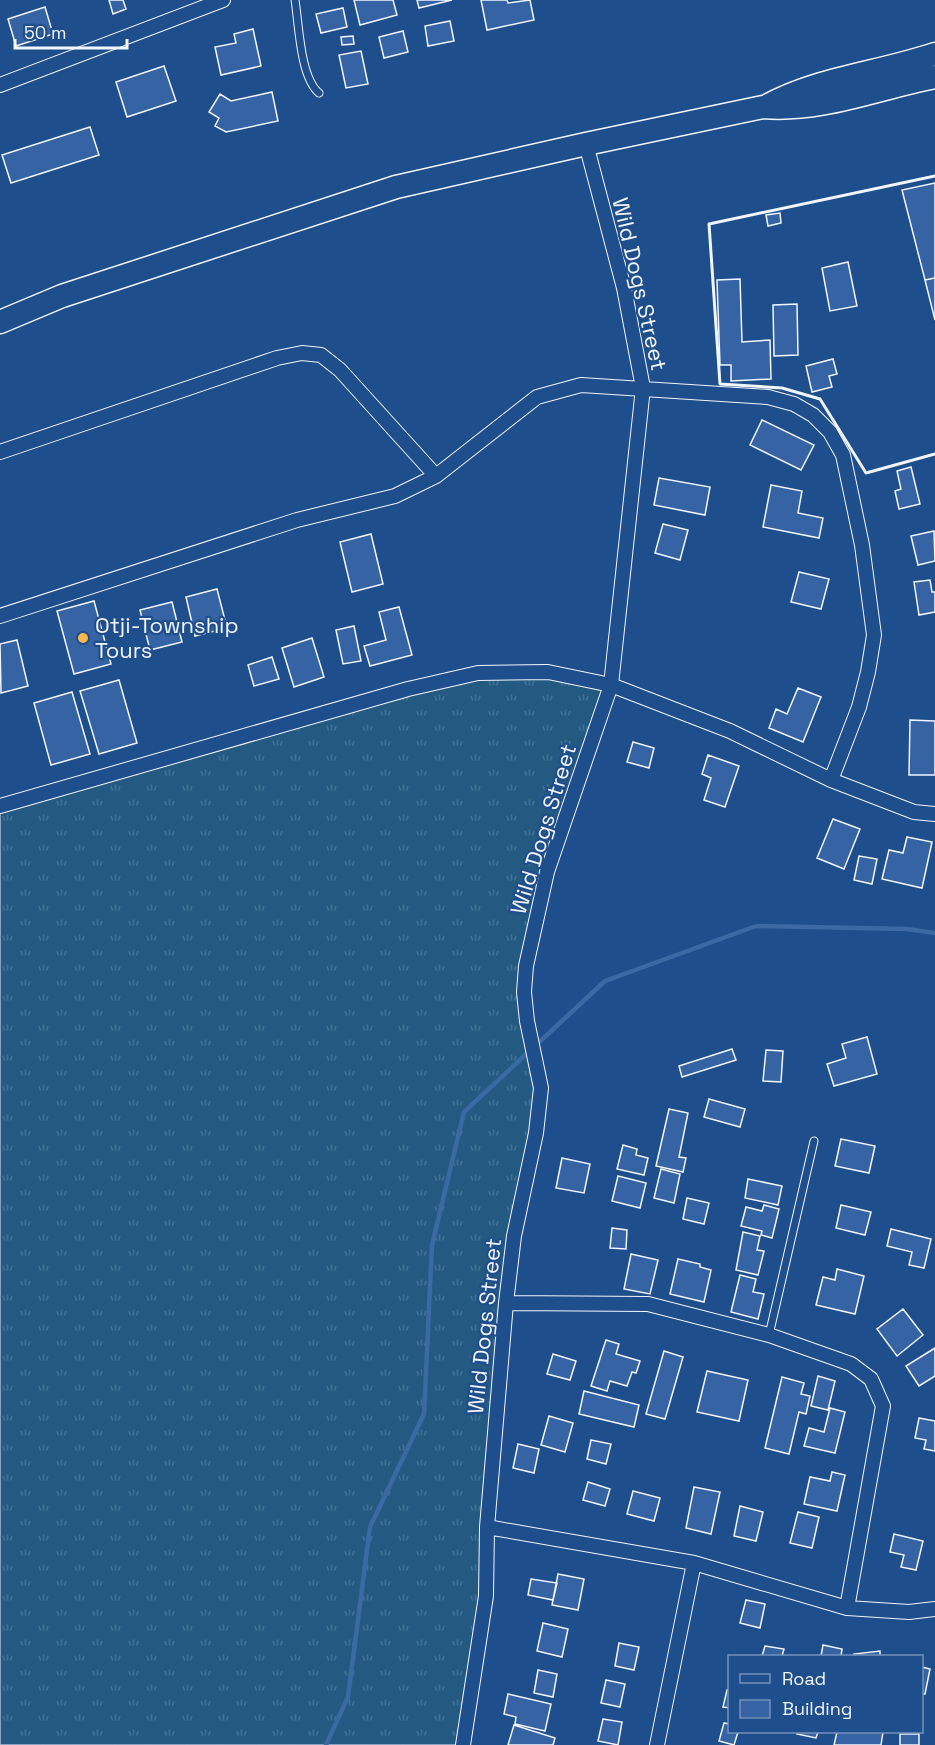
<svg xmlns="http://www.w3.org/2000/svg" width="935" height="1745" font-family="'Space Grotesk',sans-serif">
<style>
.grass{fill:url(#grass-tufts);stroke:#a8bbd7;stroke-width:1.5}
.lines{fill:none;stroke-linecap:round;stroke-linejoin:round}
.stream{stroke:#3b69a3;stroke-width:4.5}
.building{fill:#3563a3;stroke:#f2f6ff;stroke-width:1.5}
.service-casing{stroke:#f2f6ff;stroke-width:9}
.minor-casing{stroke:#f2f6ff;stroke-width:16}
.trunk-casing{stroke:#f2f6ff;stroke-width:25}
.service{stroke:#1f4e8c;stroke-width:7}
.minor{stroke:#1f4e8c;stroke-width:14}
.trunk{stroke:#1f4e8c;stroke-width:22}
.wall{stroke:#f2f6ff;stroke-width:3}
.poi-dot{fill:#ffb74d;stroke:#1f4e8c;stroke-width:2}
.labels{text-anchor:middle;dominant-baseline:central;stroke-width:4.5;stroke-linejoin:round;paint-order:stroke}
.street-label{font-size:22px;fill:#f2f6ff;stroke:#1f4e8c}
.poi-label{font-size:22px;fill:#f2f6ff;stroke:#1f4e8c;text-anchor:start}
</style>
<defs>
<pattern id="grass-tufts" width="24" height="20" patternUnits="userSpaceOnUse" patternTransform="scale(1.5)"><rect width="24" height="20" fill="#245a82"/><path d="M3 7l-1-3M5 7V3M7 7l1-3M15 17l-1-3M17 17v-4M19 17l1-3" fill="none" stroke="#447295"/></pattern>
</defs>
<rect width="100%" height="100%" fill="#1f4e8c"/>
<path class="grass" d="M548,672L611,685L547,872L526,966L541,1088L514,1236L486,1596L463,1745H0V809L478,673Z"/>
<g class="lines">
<path class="stream" d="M326,1745L348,1697L370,1527L424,1414L432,1245L464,1112L605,981L756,926L907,929L935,933"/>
</g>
<path class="building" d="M109,0H123L126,9L113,14Z
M354,0H393L397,15L360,25Z
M417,0H452L419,8Z
M481,0H507L508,3L530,0L534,20L487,30Z
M45,7L53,34L16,46L8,19Z
M343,8L347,27L321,33L316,14Z
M450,21L454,41L428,46L425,26Z
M253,29L261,66L221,75L215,47L236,43L234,34Z
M403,31L408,52L384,58L379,37Z
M353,36L354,44L342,45L341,37Z
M361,51L368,84L346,88L339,55Z
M164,66L176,101L127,117L116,82Z
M272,92L278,121L226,132L215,126L219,118L209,112L220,94L231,101Z
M90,127L99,155L11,183L2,155Z
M935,183V278L925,280L902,190Z
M780,213L781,223L768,226L766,215Z
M848,262L857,306L830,311L822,268Z
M935,278V320L925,280Z
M740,279L742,342L770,340L771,379L731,381V365H720L717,280Z
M797,304L798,355L774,356L773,305Z
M833,359L837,374L829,376L832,387L812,392L806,366Z
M762,420L814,445L801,470L750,445Z
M911,467L920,504L899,509L895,491L901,489L897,471Z
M659,478L710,487L705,515L654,505Z
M771,485L802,491L798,513L823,518L819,538L763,527Z
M663,524L688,530L680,560L655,553Z
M934,531L935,561L918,565L911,536Z
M371,534L383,584L352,592L340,542Z
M799,572L829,579L821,609L791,602Z
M930,580L932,592H935V612L919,615L914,582Z
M217,589L227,628L195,636L186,597Z
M94,601L111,664L74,674L57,611Z
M172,602L182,642L150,650L140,610Z
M399,607L412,655L370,666L364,646L386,640L379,612Z
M354,626L361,661L343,664L336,630Z
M312,638L324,677L294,687L282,648Z
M17,640L28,686L1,693L0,644Z
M272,657L279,679L254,686L248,665Z
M119,680L137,743L99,754L80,691Z
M798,688L821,697L803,742L769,728L776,709L787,714Z
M72,692L90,754L51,765L34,703Z
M910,720L935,721V775H909Z
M633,742L654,748L649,768L627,762Z
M708,755L739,766L725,807L704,800L711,778L702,774Z
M833,819L860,829L844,869L817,858Z
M907,837L932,842L922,888L882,879L889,850L903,853Z
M859,856L877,859L872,884L854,880Z
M867,1037L877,1074L834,1086L827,1064L846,1058L842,1044Z
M732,1049L736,1060L682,1077L679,1066Z
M766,1050L783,1051L781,1082L763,1081Z
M709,1099L745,1109L740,1127L704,1117Z
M669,1109L688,1113L679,1157L686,1158L683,1172L656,1166Z
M841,1139L875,1146L869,1173L835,1166Z
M623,1145L637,1149L636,1155L648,1158L644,1175L617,1169Z
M562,1158L590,1164L584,1193L556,1188Z
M661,1169L680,1174L674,1203L654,1198Z
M618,1176L646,1183L640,1208L612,1201Z
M748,1179L782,1186L778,1205L745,1198Z
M687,1198L709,1203L704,1224L683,1219Z
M764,1205L779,1209L772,1238L761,1235L762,1231L741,1226L746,1207L762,1211Z
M841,1205L871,1212L865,1235L836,1228Z
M612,1228L627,1230L626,1249L610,1248Z
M891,1229L931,1239L924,1268L909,1265L912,1252L887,1246Z
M743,1232L760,1236L757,1250L764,1251L758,1275L736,1270Z
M631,1254L658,1260L650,1294L624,1289Z
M678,1259L700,1264V1267L711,1270L704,1302L670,1294Z
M837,1269L864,1276L855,1314L816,1305L823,1277L835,1280Z
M740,1275L756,1279L753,1292L764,1294L758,1319L731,1312Z
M903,1309L923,1335L897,1356L877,1329Z
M606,1340L619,1344L616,1354L640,1361L636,1373L632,1372L627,1386L610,1381L607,1391L591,1386Z
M935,1348V1376L919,1386L906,1366Z
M664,1351L683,1357L665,1419L646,1414Z
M553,1354L576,1361L570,1380L547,1374Z
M707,1371L748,1380L739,1421L697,1412Z
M818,1376L835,1381L828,1410L811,1406Z
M782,1377L804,1383L801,1394L810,1396L806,1414L799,1412L789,1454L765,1448Z
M584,1391L639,1405L634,1427L579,1414Z
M830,1408L845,1412L835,1453L804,1446L809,1428L824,1432Z
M549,1416L573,1423L565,1452L541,1445Z
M919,1418L935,1421V1451L924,1449L926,1440L915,1438Z
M591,1440L611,1444L606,1464L587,1459Z
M518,1444L539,1449L534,1473L513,1468Z
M832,1472L845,1475L837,1511L804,1504L810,1477L830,1481Z
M588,1482L610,1489L605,1506L583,1500Z
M694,1487L720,1492L711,1534L686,1528Z
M633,1491L660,1498L654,1521L627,1514Z
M740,1506L763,1512L756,1541L734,1536Z
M798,1512L819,1517L812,1548L790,1543Z
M894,1534L923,1541L916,1570L901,1567L904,1555L890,1552Z
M558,1574L584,1579L578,1610L552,1605Z
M531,1579L557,1583L553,1600L528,1595Z
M746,1600L765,1604L760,1628L740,1623Z
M543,1623L568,1629L562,1657L537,1651Z
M619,1643L639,1647L634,1670L615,1666Z
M823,1645L842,1649L841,1656H821Z
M765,1646L784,1649L782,1656H762Z
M880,1651V1656H855L854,1654Z
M922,1667L930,1669L925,1694H922Z
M538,1670L557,1674L553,1697L534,1693Z
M606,1680L625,1684L620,1707L601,1703Z
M727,1690L730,1691V1708L723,1707Z
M508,1694L551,1704L545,1731L515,1724L516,1717L504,1714Z
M603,1719L622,1722L618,1745L598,1741Z
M724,1723L730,1724V1732H738L734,1745L719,1741Z
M514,1725L555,1738L553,1745H508Z
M798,1732H818L816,1738L797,1734Z
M837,1732H883L881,1745H834Z
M900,1734H919V1745H900Z"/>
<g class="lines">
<defs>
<path id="service" d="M295,0C299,25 300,77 319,93
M769,1335L814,1141"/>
<path id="minor" d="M0,85L223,0
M0,452L277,358L302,353L321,355L340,370L436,476
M0,616L297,520L395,496L436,476L537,397L581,385L768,397L794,404L813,415L830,432L843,455L862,545L874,635L868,672L859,707L831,780
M0,806L408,689L478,673L548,672L611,685L730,731L831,780L914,812L935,814
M506,1303L648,1304L769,1335L851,1364L871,1379L883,1406L847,1608
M487,1527L694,1563L847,1608L909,1612L935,1609
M463,1745L486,1596L487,1527L506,1303L514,1236L536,1133L541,1088L527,1021L524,992L526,966L547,872L611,685L643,388L624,288L586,144
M657,1745L694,1563"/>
<path id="trunk" d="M765,107C816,78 879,73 935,54
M0,322L62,296L396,187L586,144L763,107C822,112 878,88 935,77"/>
</defs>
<use href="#service" class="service-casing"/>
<use href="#minor" class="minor-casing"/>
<use href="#trunk" class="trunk-casing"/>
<use href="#service" class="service"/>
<use href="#minor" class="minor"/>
<use href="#trunk" class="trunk"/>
<path class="wall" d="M935,176L709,224L720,384L782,388L820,399L866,473L935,454"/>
</g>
<circle class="poi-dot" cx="83" cy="638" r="6"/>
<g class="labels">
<g class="street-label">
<text transform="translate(640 284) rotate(77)">Wild Dogs Street</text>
<text transform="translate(543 829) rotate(-73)">Wild Dogs Street</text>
<text transform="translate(484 1326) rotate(-84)">Wild Dogs Street</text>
</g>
<g class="poi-label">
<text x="95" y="625">Otji-Township<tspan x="95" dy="25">Tours</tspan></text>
</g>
</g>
<rect x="728" y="1655" width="195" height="78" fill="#1f4e8c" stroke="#7391ba" stroke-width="1.5"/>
<rect x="740" y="1674" width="30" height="9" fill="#1f4e8c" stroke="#7391ba" stroke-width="1.5"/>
<text x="782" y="1685" font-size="18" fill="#f2f6ff">Road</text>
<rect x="740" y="1700" width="30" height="18" fill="#3563a3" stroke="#7391ba" stroke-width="1.5"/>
<text x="782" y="1715" font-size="18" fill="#f2f6ff">Building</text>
<path d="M15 39v9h112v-9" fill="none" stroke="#f2f6ff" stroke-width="3"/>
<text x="24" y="39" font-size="18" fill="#f2f6ff" stroke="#1f4e8c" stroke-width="4.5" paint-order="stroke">50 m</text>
</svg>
